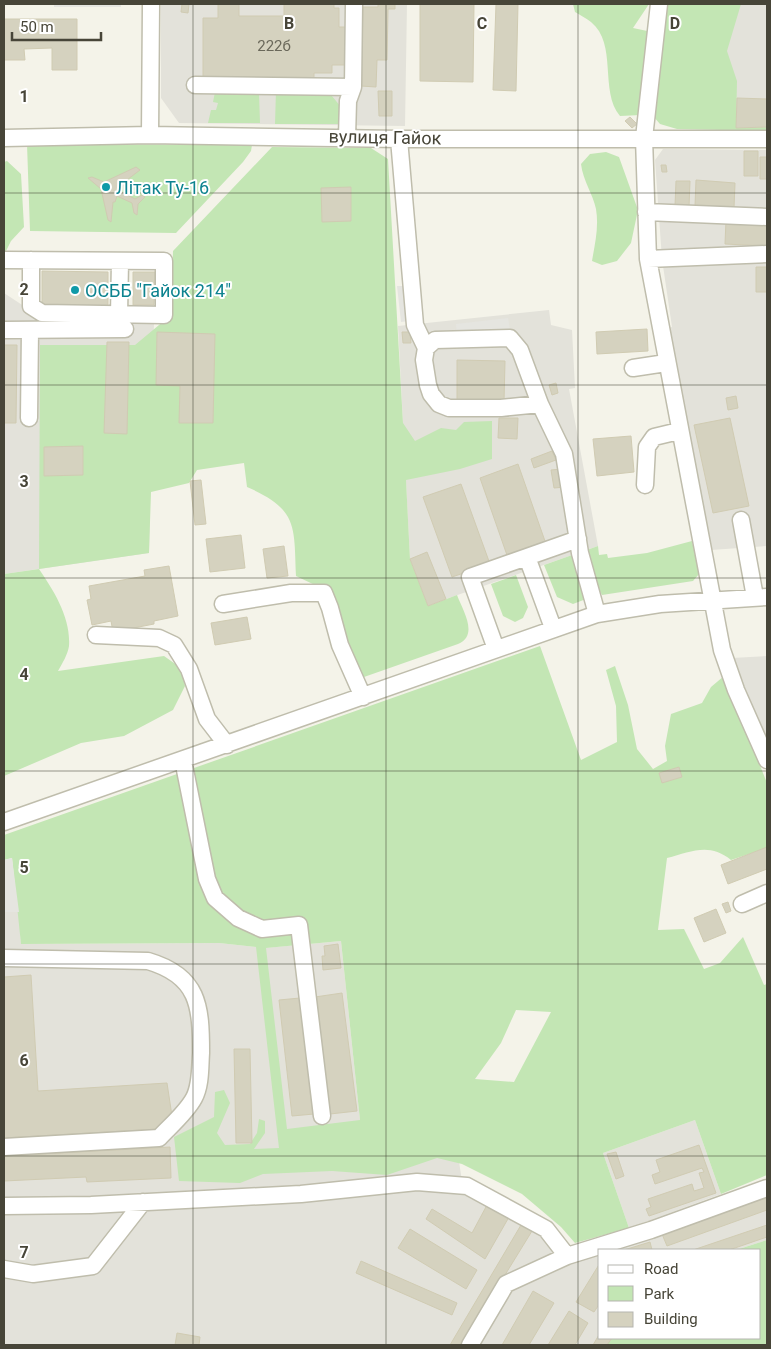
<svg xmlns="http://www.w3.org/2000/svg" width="771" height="1349" font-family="Roboto,sans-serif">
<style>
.industrial{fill:#e3e2da}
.green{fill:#c3e6b4;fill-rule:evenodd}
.parking{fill:#e5e5e0}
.building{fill:#d5d2bf;stroke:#d0cbb2}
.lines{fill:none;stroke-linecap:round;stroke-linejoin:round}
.minor-casing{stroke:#bfbdac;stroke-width:19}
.minor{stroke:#fff;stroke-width:16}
.grid{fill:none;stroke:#474538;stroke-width:1;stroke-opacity:0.55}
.culture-dot{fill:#0f9aa8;stroke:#fff;stroke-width:2}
.labels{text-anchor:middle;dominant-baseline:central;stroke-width:4;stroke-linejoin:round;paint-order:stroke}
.number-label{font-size:15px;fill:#6a685a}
.street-label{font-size:18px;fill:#474538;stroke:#fff}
.culture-label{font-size:18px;fill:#0d838f;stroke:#fff;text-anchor:start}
.grid-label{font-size:16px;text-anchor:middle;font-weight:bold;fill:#474538;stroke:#fff;stroke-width:4;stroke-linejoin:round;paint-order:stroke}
</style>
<rect width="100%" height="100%" fill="#f4f3e9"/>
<path class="industrial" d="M161,4H407L405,126L179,123L161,98Z
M677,4H767V127L736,128Z
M663,149L767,150V546L711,550L668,328L672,327L662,259L655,160Z
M4,293L45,320L154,322L149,553L4,574Z
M549,310L551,325L572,330L575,388L569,389L598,546L446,599L410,559L398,326Z
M767,656V739L732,658Z
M4,912H19L21,944L219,943L265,948L341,941L360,1120L451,1110L464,1194L539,1232L562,1264L600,1254V1338H608L603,1345H4Z
M695,1120L721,1194L629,1228L603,1153Z
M767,1195V1240L736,1250H612Z"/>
<path class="green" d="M573,4H649L633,28L652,32L641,115L620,116C599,91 618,44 591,22C586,18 580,15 575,12Z
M666,4H741L727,51L737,81L736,128L767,127V131L677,129L660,124L653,116Z
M276,90H327L341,107L339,124H275Z
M215,92H259L260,123H208L211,110H216L218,103L213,102Z
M27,144L252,145L251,151L243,162L176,233L30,231Z
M272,147L371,148L388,159L403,423L415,441L441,428L456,430L464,422L492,421V459L460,469L406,480L410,559L428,606L457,595C463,611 479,635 458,644L364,677L357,671L317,586L296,576C294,526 298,509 247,487L244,463L197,470L189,483L151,492L149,553L39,569C54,591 71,618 69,646C68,654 62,664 58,671L164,656L181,668L185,686L173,710L124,736L81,743L4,776V574L39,569L40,345H135L171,315L173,251Z
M606,152L619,157L638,210L631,243L617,261L602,265L592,261C595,243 599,227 596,209C593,194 583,181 581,164L590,154Z
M7,161L21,174L24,227L11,241L4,255V162Z
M692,541L699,574L693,581L602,595L595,582L584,551L598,546L599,555L607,554L608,558L647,553Z
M575,554L586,599L573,604L557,597L544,565Z
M516,575L528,607L523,618L515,622L503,616L491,584Z
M540,646L581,760L617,742L616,706L606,670L615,666L628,705L637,749L653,769L667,761L665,746L671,714L702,703L711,687L724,676L767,783V848L731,860C709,842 691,852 667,858L658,930L684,929L704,969L720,963L743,937L764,985L767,984V1175L721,1194L695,1120L603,1153L629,1228L575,1243L561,1227L522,1194L462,1164L437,1158L387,1175L332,1171L263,1174L240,1183L179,1181L174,1137L214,1117L215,1092L224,1090L230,1103L217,1133L225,1145L250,1144L257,1133L259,1119L265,1121V1133L254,1149L279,1148L256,947L219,943L21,944L12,858L4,860V835ZM341,941L360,1120L287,1129L266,948ZM516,1010L551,1012L514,1082L475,1079L501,1043Z
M767,1240V1345H603L608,1338H760V1250H736Z"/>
<path class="parking" d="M54,4H121V7H54Z
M397,286H406L409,321L401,322Z
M508,318L510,330L457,335L456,324Z
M12,858L19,912H4V860Z"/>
<path class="building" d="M182,4H189L188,13L181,12Z
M218,4H239V16H284V4H334V8H339V27H346L345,65H332V73H314V78L203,77V18H218Z
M378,4H395V9H388L387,60H377L376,87L361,86L363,7H378Z
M420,4H474L473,82L420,81Z
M496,4H518L516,91L493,90Z
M4,19H77V70H52V48L24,49L25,60H4Z
M378,91H392V116H379Z
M737,98L767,99V127L736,128Z
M630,117L637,124L632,128L625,121Z
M744,151H758V176H744Z
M760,157H767V179H760Z
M661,165H666L667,172H662Z
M136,167L140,170L123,183L124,184L120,191L135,199L142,195L145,197L138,204L137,215L134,213L132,203L117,196L115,202H113L111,222L108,220L101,189L88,178L92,177L104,182Z
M696,180L735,183L734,208L695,206Z
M676,181H690L689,207L675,206Z
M351,187V221L322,222L321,188Z
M726,220L767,222V246L725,244Z
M756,267H767V292H756Z
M42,271L108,272V308H42Z
M133,272H155L154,305H133Z
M647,329L648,351L597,354L596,332Z
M157,332L215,334L213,423H179L180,386L156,385Z
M402,332H410L411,343H403Z
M107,342H129L127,434L104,433Z
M4,345H17L16,423H4Z
M457,360L505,361L504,402H457Z
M556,383L558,393L552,395L549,385Z
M736,396L738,408L728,410L726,398Z
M499,418H518L517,439L498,438Z
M730,418L749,506L713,513L694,425Z
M631,436L634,472L597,476L593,439Z
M83,446V475L44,476V447Z
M552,451L556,460L534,468L531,459Z
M518,464L546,544L508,558L480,478Z
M562,469L565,487L554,488L551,470Z
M201,480L206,524L195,525L190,481Z
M461,484L490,564L452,577L423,497Z
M241,535L245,568L210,572L206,539Z
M284,546L288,576L267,578L263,549Z
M427,552L446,599L428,606L410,559Z
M169,566L178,616L154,621V624L113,632L111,621L92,625L87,600L91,599L89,586L145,576L144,570Z
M247,617L251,639L215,645L211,623Z
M679,767L682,777L662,783L659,773Z
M767,847V869L728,884L721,865Z
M728,902L731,911L726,913L722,904Z
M716,909L726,933L704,942L694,918Z
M338,944L341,968L323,970L322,956H325L324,946Z
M31,975L38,1091L167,1083L172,1116L159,1129L4,1138V977Z
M342,993L357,1111L330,1114L315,997Z
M300,998L314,1114L292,1116L279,1000Z
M234,1049H250L252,1143H236Z
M699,1145L716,1193L649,1216L646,1209L651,1207L648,1199L692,1184L694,1191L704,1188L699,1173L704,1172L702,1168L655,1184L652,1175L660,1172L656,1160Z
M170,1147L171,1178L87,1182L86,1177L4,1181V1156Z
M616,1152L624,1176L616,1179L607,1154Z
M767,1197V1210L667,1246L662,1234Z
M487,1205L509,1217L485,1259L426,1219L432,1209L472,1233Z
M521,1225L532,1231L462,1345H450Z
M767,1225V1237L729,1250H693Z
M410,1229L477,1270L466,1289L398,1248Z
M650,1242L652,1250H624Z
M361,1261L457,1303L452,1315L356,1273Z
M600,1263V1303L594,1312L576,1302Z
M533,1291L554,1303L529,1345H502Z
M569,1311L588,1323L575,1345H548Z
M177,1333L200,1337L199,1345H175Z
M600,1333V1338H612L607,1345H593Z"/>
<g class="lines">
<defs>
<path id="minor" d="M659,4L644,138L648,259L722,650L736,690L767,760
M195,85L353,87
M150,135L151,4
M347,137L348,101L353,87L354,4
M4,138L150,135L399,139H767
M399,139L415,325L426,348L424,360L428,385L431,394L439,404L449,408H501L540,404L520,350L510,338L435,340L426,348
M646,212L767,217
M648,259L767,254
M4,260L164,261V315L42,313L31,306V260
M119,315L120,261
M4,330L125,329
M633,368L666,363
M540,404L564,454L580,553L597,614
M29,418L30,330
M645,485L647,447L654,437L679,431
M741,520L755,597
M527,557L553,628
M223,604L291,593H324L330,608L340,645L363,697
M96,635L159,638L174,645L189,669L207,719L227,745
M496,649L470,577L578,539
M183,760L207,879L215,898L238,918L262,929L299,925L322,1116
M4,822L597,614L660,604L767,597
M742,904L767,893
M4,958L148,961C199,976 201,1006 201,1053C200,1067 201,1085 194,1098C186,1113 170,1126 159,1138L4,1147
M4,1206L91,1205L301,1194L417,1182L467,1186L546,1229L567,1256
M4,1269L33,1274L93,1266L143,1202
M470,1345L506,1284L567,1256L651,1230L767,1188"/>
</defs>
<use href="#minor" class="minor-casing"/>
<use href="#minor" class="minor"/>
</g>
<path class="grid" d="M193,4V1345M386,4V1345M578,4V1345M4,193H767M4,385H767M4,578H767M4,771H767M4,964H767M4,1156H767"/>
<g class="culture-dot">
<circle cx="106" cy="187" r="5"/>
<circle cx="75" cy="290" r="5"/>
</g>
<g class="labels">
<g class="number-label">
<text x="274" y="46">222б</text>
</g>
<g class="street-label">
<text transform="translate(385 137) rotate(1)">вулиця Гайок</text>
</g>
<g class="culture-label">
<text x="116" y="187">Літак Ту-16</text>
<text x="85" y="290">ОСББ "Гайок 214"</text>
</g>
</g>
<g class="grid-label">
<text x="289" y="29">B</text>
<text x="482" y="29">C</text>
<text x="675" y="29">D</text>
<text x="24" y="102">1</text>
<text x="24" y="295">2</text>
<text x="24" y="487">3</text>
<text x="24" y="680">4</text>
<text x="24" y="873">5</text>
<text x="24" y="1066">6</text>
<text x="24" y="1258">7</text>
</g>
<rect width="771" height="1349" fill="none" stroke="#474538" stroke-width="10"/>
<rect x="598" y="1249" width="162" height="90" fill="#ffffff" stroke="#b5b5af"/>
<rect x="608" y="1265" width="25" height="8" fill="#ffffff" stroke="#b5b5af"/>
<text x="644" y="1274" font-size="15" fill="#474538">Road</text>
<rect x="608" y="1286" width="25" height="15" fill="#c3e6b4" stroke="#b5b5af"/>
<text x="644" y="1299" font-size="15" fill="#474538">Park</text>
<rect x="608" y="1312" width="25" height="15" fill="#d5d2bf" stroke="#b5b5af"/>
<text x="644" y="1324" font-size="15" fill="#474538">Building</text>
<path d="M12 32v8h89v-8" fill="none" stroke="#474538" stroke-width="2.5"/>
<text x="20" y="32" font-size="15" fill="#474538" stroke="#ffffff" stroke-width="4" paint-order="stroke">50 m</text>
</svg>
